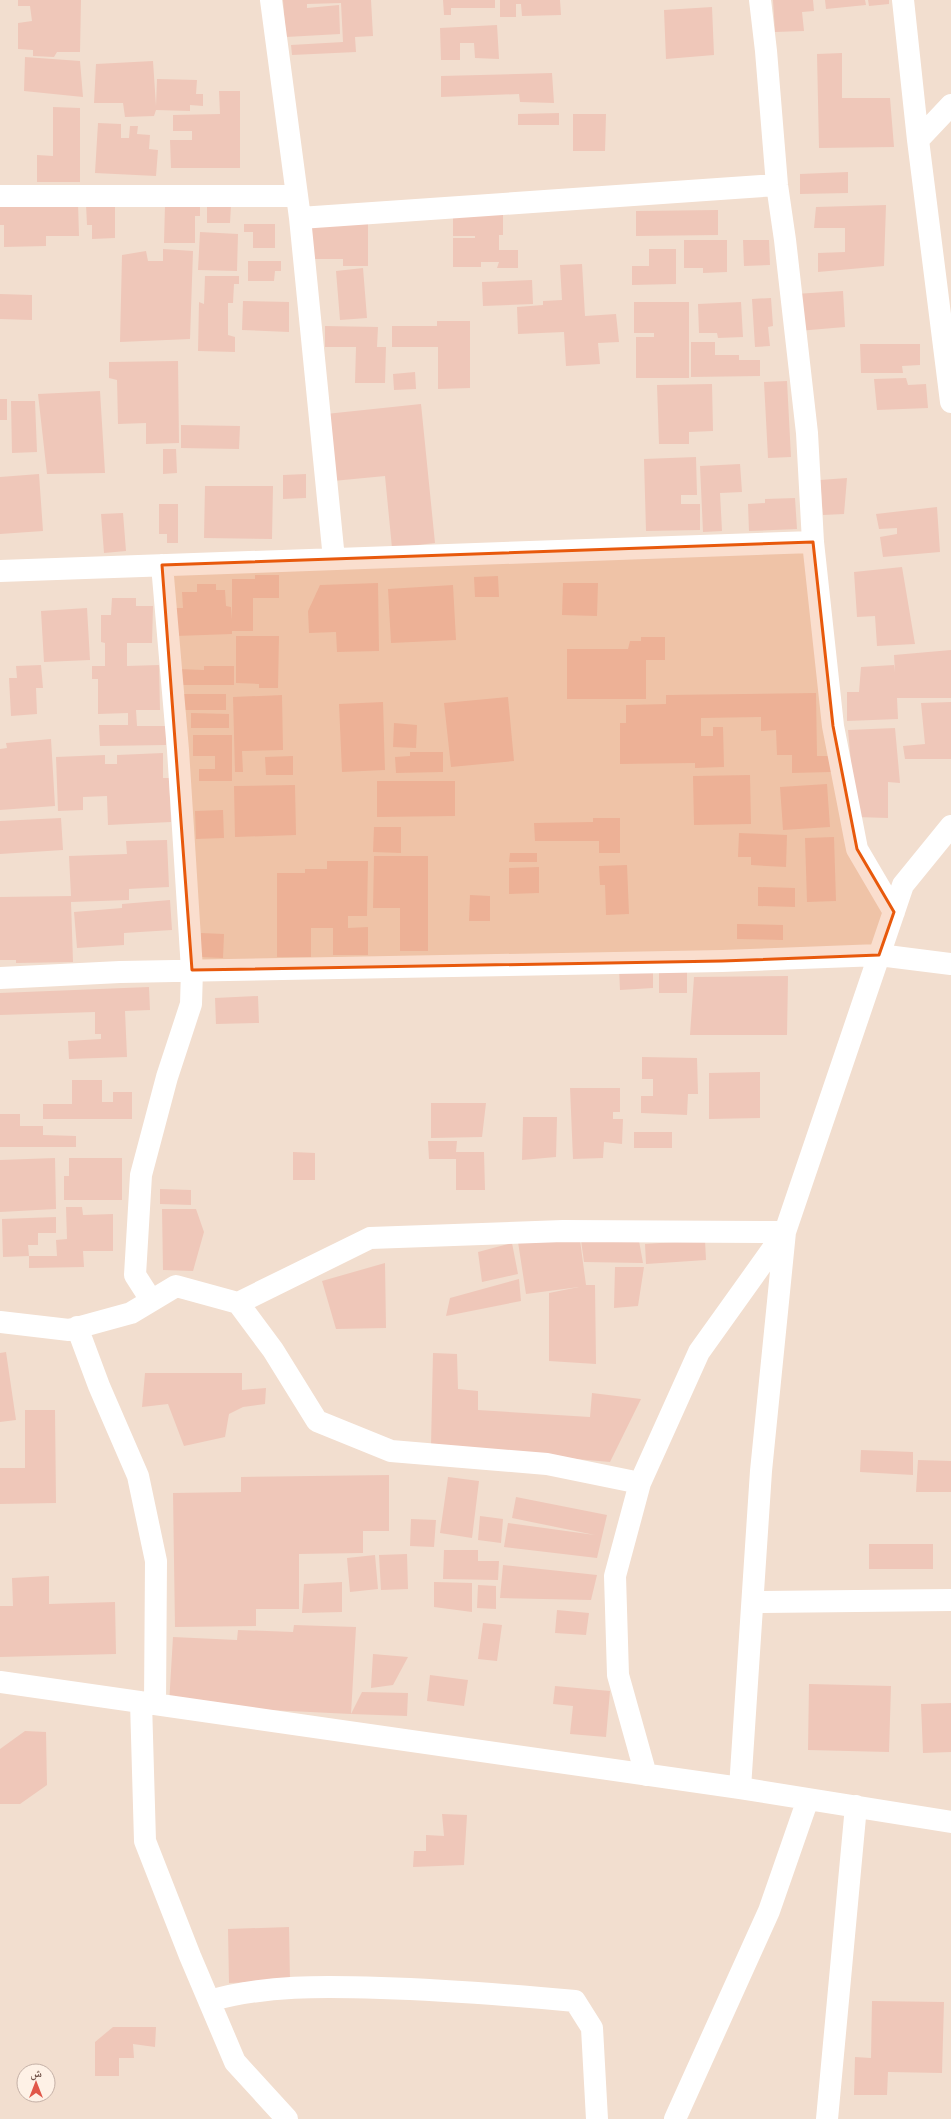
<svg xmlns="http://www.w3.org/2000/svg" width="951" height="2119" font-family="'Open Sans','Noto Naskh Arabic',sans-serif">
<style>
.residential{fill:#f2decf;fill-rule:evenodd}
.building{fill:#efc7b9}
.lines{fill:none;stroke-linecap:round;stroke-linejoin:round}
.minor{stroke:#fff;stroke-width:22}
.marked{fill:#e8590c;fill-opacity:0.2;stroke:#e8590c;stroke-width:3;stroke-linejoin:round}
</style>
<rect width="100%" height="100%" fill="#fbede0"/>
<path class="residential" d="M0,0H951V2119H0ZM24,2071H48V2095H24Z"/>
<path class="building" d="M18,0H81L80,52H57L54,57L33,56V50L18,49V23L32,21L30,6H18Z
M283,0H371L373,36L355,37L356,52L292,55L291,45L343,42L341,3L307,4V8L339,5L340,34L286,37Z
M443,0H495V8H451V15H444Z
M500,0H560L561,15L522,16L521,4H516V17H500Z
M773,0H813L814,11L802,12L804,31L775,32Z
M825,0H865L866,5L826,9Z
M868,0H889V4L869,6Z
M712,7L714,55L666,59L664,10Z
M497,25L499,59L475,58L474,43H460V60H441L440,28Z
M842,53V98H890L894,147L819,148L817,54Z
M25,57L80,61L83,97L24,91Z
M153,61L156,106L157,79L197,80L196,94H203V106L190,105V111L156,110L154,116L125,117L123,103H94L96,64Z
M552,73L554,103L520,102L519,94L441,97V76Z
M219,91H240V168H171L170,140H192V131H173V115L220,114Z
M53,107L80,108V182H37V155L53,156Z
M559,113V125H518V114Z
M573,114H606L605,151H573Z
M98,123L121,124V138H129L130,126H138L137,134L150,135L149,149L158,150L156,176L95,173Z
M848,172V193L800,194V174Z
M78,202L79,236H46V246L4,247V225H0V203Z
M86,204H115V238L92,239V225H87Z
M165,205L200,206V216H195V243H164Z
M207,205H231L230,223H207Z
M886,205L884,266L818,272V253L845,252V228H814L816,207Z
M718,210V235L636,236V211Z
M453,213H503V235H499V250H518V268H497L499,262H481V267H453V238H475V236H453Z
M305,220H368V266H343V259H305Z
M244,224H275V248H253V232H244Z
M200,232L238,234L237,271L198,270Z
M684,240H727V272L703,273V268H684Z
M743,240H769L770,265L744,266Z
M163,249L193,251L190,339L120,342L122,255L146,251L148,261H163Z
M649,249H676V284L632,285V266H649Z
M248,261H281V271H275L274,281H248Z
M582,264L585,316L616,314L619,342L598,343L600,364L566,366L564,332L518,334L517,307L543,305V301L562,300L560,265Z
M363,268L367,318L340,320L336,271Z
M205,276H239V284H234L233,303H228V335L235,337V352L198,351L199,302L204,304Z
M532,280L533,304L483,306L482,282Z
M843,291L845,327L798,331L795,294Z
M0,294L32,295V320L0,319Z
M771,298L773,326L768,327L770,346L755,347L752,299Z
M243,301L289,302V332L242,330Z
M634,302H689V378H636V337H654V333H634Z
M741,302L743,337L718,338L717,333H699L698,304Z
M437,321H470V388L438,389V347H392V326H437Z
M325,326L378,327L377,347H386L385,383H355L356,347H325Z
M691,342H715V355H739V360H760V376L691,377Z
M860,344H920V365L902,366L903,373H861Z
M178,361L179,443L146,444V423L118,424L117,380L109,378V362Z
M415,372L416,389L394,390L393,374Z
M906,378L908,385L926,384L928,408L877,410L874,379Z
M787,381L791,457L768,458L764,382Z
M712,384L713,431L689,432V444H659L657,385Z
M100,391L105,473L47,474L38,394Z
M0,399H7V420H0Z
M11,401H35L37,452L12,453Z
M421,404L435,543L392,548L385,476L333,481L326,414Z
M181,425L240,426L239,449L181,448Z
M163,449H176L177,473L163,474Z
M696,457L697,495H681V504H700V530L646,531L644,459Z
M740,464L742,492L720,493L722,531L703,532L700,466Z
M39,474L43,531L0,534V477Z
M306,474V498L283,499V475Z
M847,478L844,514L823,515L820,480Z
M205,486H273L272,539L204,538Z
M795,498L797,529L749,531L748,504L765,503V499Z
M159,504H178V543H167V534H159Z
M937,507L940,552L883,557L880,537L897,534V528L879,529L876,514Z
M123,513L126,551L104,553L101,514Z
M902,567L915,644L877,646L875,616L857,617L854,572Z
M255,575H279V598H253V631H232V634L176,636L175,608H183L182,592H197V584H216V590H225L226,606L231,607L232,620V579H255Z
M498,576L499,597H475L474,577Z
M378,583L379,651L337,652L336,632L309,633L308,611L320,585Z
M563,583H598L597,616L562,615Z
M453,585L456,640L391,643L388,589Z
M112,598H136V606H153L152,643H127V666L159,665L160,710H136L137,726H166V745L100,746L99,725H128V713L98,714V679H92V666H105V643L101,642V615H111Z
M87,608L90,660L44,662L41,611Z
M236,636H279L278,688H259V684L236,683Z
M641,637H665V660H646V699H567V649H628L630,641H641Z
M951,650V698H897L898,719L847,721V692H859L861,667L894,665L895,672L894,655Z
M41,665L43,688H36L37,714L11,716L9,678H17L16,666Z
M204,666H234V685H178V669L204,670Z
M816,693L817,756H830L831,772L792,773V755H777L776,730L761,731V717L701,718V736H713V727H723L724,767L695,768V763L620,764V723H626V705L666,704V695Z
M178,694H226V710H178Z
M282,695L283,750L242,751L243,772H235L233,697Z
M508,697L514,761L451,767L444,703Z
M383,702L385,770L342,772L339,704Z
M951,702V759H905L903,746L925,744L921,703Z
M191,713L229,714V728H191Z
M394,723L417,725L416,748L393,747Z
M895,728L900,783L888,782V818L856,817L848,730Z
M193,735H232V781H199V769H215V756H193Z
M51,739L55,806L0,810V749L7,748L6,743Z
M410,752H443V772L396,773L395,757L410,756Z
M163,753V778H169L171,822L108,825L107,796L83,797V810L58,811L56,757L105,755V764H117V755Z
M293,756V775H266L265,757Z
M750,775L751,824L694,825L693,776Z
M377,781H455V816L377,817Z
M827,784L830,827L783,830L780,787Z
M295,785L296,835L235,837L234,786Z
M223,810L224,838L196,839L195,811Z
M61,818L63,850L0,854V821Z
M593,818H620V853H599V841H535L534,823L593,822Z
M374,827H401V853L373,852Z
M739,833L787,835L786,867L751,865V857H738Z
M834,837L836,901L807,902L805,838Z
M167,840L169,887L129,889V900L71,902L73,962L16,963V960H0V897L71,896L69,856L127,854L126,841Z
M510,853H537V862H509Z
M374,856H428V951H400V908H373Z
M327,861H368L367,916H348V928L368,927V955H333V928H311V957H277V873H305V869H327Z
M627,865L629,914L606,915L605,885H600L599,866Z
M539,867V893L509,894V868Z
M758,887L795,888V907L758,906Z
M470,895L490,896V921H469Z
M170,900L172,930L124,933V945L77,948L74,912L122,908V904Z
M737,924L783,925V940L737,939Z
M201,933L224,934L223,958L200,957Z
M653,967V988L620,990L619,968Z
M659,969L687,970V993H659Z
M788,976L787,1035H690L694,977Z
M149,987L150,1010L125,1011L127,1057L69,1059L68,1041L101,1039V1034H95V1012L0,1015V993Z
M258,996L259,1023L216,1024L215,998Z
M642,1057L697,1058L698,1094H688L687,1115L641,1113V1096H653V1079H642Z
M760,1072V1118L709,1119V1073Z
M72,1080H102V1102H113V1092H132V1119H43V1104H72Z
M570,1088H620V1112H613V1119H623L622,1144L604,1142L603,1158L573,1159Z
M431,1103H486L482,1137L431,1138Z
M0,1114H20V1126H43V1135L76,1136V1147H0Z
M523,1117H557L556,1157L522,1160Z
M634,1132H672V1148H634Z
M428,1141H457L456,1152H484L485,1190H456V1159H429Z
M293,1152L315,1153V1180H293Z
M55,1158L56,1209L0,1212V1160Z
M69,1158H122V1200H64V1176H69Z
M160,1189L191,1190V1205L160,1204Z
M66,1207H82L83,1215L113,1214V1251H83L84,1267L29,1268V1256H57L56,1240L67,1239Z
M162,1209H196L204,1232L193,1271L163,1270Z
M56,1217V1233H38V1245H28L29,1256L3,1257L2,1219Z
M579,1233L586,1285H595L596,1364L549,1361V1293L579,1287L526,1294L518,1242Z
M581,1240L639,1241L643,1263L584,1262Z
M705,1240L706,1260L646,1264L645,1244Z
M512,1243L518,1274L482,1282L478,1252Z
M385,1263L386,1328L336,1329L322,1281Z
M615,1267H644L638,1306L614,1308Z
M519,1279L521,1301L446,1316L450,1298Z
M6,1352L16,1420L0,1422V1353Z
M433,1353L457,1354L458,1389L478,1391V1410L590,1417L592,1393L641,1399L610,1462L431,1446Z
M145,1373H242V1390L266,1388L265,1404L243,1407L229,1414L225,1437L184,1446L168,1404L142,1407Z
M25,1410H55L56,1503L0,1504V1468H25Z
M861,1450L913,1452V1475L860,1472Z
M918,1460L951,1461V1492H916Z
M389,1475V1531H363V1553L299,1554V1609H256V1626L175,1627L173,1493L241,1492V1477Z
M448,1477L479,1481L472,1538L440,1533Z
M516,1497L607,1515L597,1558L504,1547L508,1523L595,1535L512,1518Z
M480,1516L503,1519L501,1543L478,1540Z
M411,1519L436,1520L434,1547L410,1546Z
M869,1544H933V1569H869Z
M444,1550H478V1561H499L498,1580L443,1579Z
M407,1554L408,1589L381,1590L379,1555Z
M375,1555L378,1589L350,1592L347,1558Z
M503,1565L597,1575L591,1600L500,1598Z
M49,1576V1604L115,1602L116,1654L0,1657V1606H13L12,1578Z
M342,1582V1612L302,1613L304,1584Z
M434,1582L472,1583V1612L434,1607Z
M478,1585L496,1586V1609L477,1608Z
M557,1610L589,1613L586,1635L555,1633Z
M483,1623L502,1625L497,1661L478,1659Z
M294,1625L356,1627L351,1714L362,1692L408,1693L407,1716L351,1714L169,1705L173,1637L237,1640L238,1630L293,1632Z
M373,1654L408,1657L393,1685L371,1688Z
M430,1675L468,1680L464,1706L427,1701Z
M809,1684L891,1686L889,1752L808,1750Z
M555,1686L610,1691L606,1737L570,1734L573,1706L553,1704Z
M951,1703V1752L923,1753L921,1704Z
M25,1731L46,1732L47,1785L20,1804H0V1749Z
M442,1814L467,1815L464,1865L413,1867L414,1851H426V1835L444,1836Z
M289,1927L290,1981L229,1983L228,1929Z
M872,2001L944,2002L942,2073L888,2072L887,2095H854L855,2057L871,2058Z
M113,2027H156L155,2047L133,2044L134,2058H119V2076H95V2042Z"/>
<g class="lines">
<path class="minor" d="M271,0L300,218L334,559
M760,0L766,51L777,185L785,240L807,433L813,542L833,726L857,849L894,912
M903,0L918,140L951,402
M918,140L951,105
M0,196H297
M300,218L777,185
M0,571L813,542
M0,978L120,972L722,961L879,955L951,964
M151,1300L135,1275L141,1175L167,1077L191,1004L192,970L178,750L162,565
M238,1303L273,1350L317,1421L391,1451L547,1464L640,1483L699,1352L784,1233
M0,1322L69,1330L131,1313L176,1286L238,1303L370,1238L563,1231L785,1232
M77,1327L99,1386L138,1476L156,1561L155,1704
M640,1483L615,1576L618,1675L646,1775
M753,1602L951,1600
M0,1682L740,1788L951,1822
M141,1702L145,1841L190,1956L235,2062L287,2119
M740,1788L761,1471L785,1232L903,885L951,826
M209,2001C264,1985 324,1986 381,1988C446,1990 510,1995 575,2001L592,2028L597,2119
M675,2119L769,1911L808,1799
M827,2119L856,1806"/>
</g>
<path class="marked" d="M813,542L833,726L857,849L894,912L879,955L722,961L192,970L162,565Z"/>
<g transform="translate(36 2083)"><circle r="19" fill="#fef1e6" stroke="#c5b1a7"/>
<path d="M0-3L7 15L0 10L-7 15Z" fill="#e15749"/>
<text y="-6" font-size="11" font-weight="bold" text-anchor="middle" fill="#705249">ش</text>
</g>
</svg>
